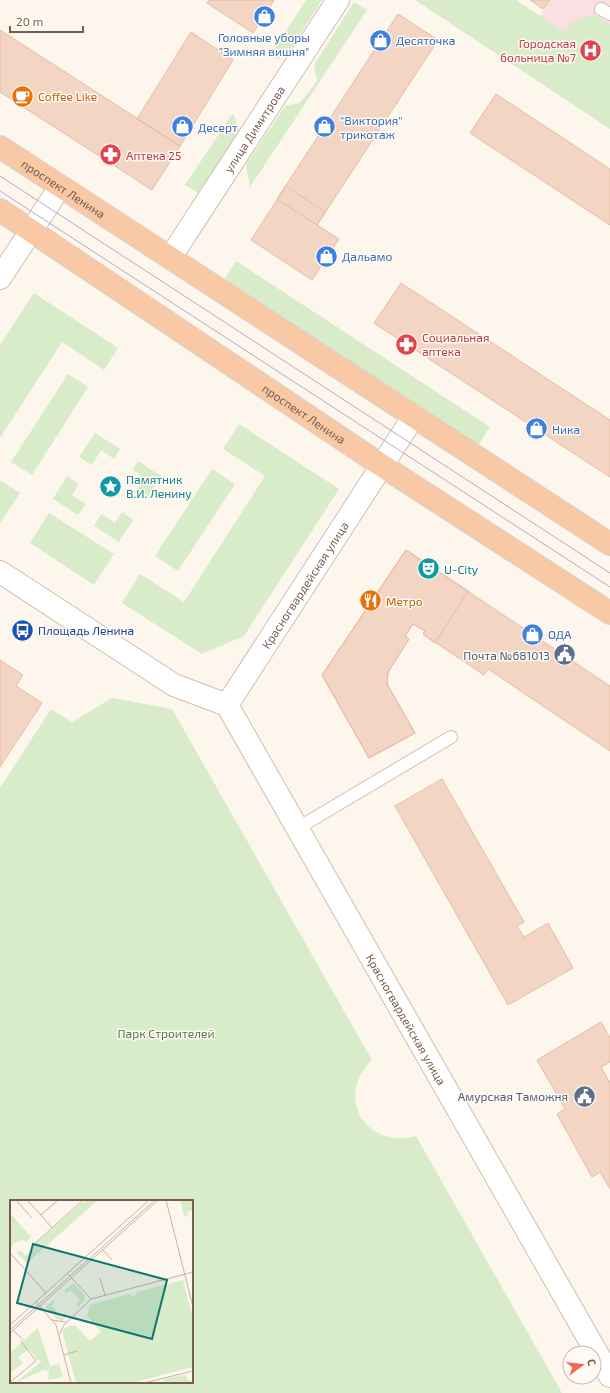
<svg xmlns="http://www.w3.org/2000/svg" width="610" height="1393" font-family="'Exo 2',sans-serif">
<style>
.medical{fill:#fbdfe3}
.green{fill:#d8ecc9;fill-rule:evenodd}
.building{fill:#f3d5c3;stroke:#e6bba3}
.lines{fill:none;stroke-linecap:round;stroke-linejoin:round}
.service-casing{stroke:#d1beb0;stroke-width:14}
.minor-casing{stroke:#d1beb0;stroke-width:24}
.tertiary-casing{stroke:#d1beb0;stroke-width:24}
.trunk-casing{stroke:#dad1cd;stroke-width:24}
.service{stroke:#fff;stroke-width:12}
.minor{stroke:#fff;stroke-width:22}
.tertiary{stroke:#fff;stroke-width:22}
.trunk{stroke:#f9c8a4;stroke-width:22}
.tram{stroke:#b9a8c9;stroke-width:1}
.labels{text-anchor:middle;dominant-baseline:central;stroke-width:3;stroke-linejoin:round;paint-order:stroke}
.shop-label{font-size:12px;fill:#366cbe;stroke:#fffaf3;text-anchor:start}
.health-label{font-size:12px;fill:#be3a42;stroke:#fffaf3;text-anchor:start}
.food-label{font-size:12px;fill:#c56008;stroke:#fffaf3;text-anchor:start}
.street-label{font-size:12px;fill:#7a5c4d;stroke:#fffaf3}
.culture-label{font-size:12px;fill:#0d838f;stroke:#fffaf3;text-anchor:start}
.transit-label{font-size:12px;fill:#164399;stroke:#fffaf3;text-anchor:start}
.service-label{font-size:12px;fill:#4e5e75;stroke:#fffaf3;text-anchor:end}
.park-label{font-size:12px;fill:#537a41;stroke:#fffaf3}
.inset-road{fill:none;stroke:#c5b3a7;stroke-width:1}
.view{fill:#0f766e;fill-opacity:0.15;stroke:#0f766e;stroke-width:2}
.inset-edge{fill:none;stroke:#7a5c4d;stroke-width:2}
</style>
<rect width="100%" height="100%" fill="#fdf6ec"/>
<path class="medical" d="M550,0H610V75L534,25Z"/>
<path class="green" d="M306,0H322L286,56L279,59L270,56Z
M415,0H516L563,31L572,23L593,14L610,25V129Z
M354,2L367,10L250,187L246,165L285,106L300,103L317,81L314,65Z
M233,113L240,131L198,193L185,185Z
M236,261L490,427L478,446L224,280Z
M34,293L118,348L104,370L62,342L0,438V345Z
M68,374L88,387L32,475L11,462Z
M239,424L339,489L244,636L202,654L122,603L140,574L184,602L265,476L223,449Z
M95,433L120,449L114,459L101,450L92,465L79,457Z
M138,461L161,476L146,500L134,493L144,478L133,470Z
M212,469L235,484L178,571L155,556Z
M67,476L79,484L72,495L86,504L78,515L53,499Z
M0,480L20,493L0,523Z
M122,512L133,520L119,542L94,526L101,514L115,523Z
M49,513L114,554L94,585L30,543Z
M112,698L172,709L372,1060C334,1096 365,1150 416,1136L562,1393H0V788L51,709L72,722ZM11,1201H192V1382H11Z"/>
<path class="building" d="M209,0H274L253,33L207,3Z
M530,0H550L543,9Z
M398,14L438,40L317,225L277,199Z
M0,30L180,146L152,190L0,92Z
M191,32L233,60L180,146L137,119Z
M496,94L610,169V225L470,133Z
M286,186L325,212L317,225L339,239L312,280L251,240Z
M401,283L610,420V477L374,323Z
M406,550L610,686V751L488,669L484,675L423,634L425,631L413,624L405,636L409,639L388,672L387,684L415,733L369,758L322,675Z
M406,550L468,591L435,643L423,634L425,631L413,624L405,636L409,639L388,672L387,684L415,733L369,758L322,675Z
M0,660L23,675L16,686L42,703L0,767Z
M442,779L524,922L517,926L524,937L548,923L573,968L508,1005L395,806Z
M601,1022L610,1038V1062L601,1067L610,1083V1189L600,1172L592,1177L557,1114L565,1109L537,1060Z"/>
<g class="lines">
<defs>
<path id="service" d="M601,9L610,14
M298,828L451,737"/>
<g id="minor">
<path id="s1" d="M170,258L338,0"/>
</g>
<g id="tertiary">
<path d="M0,278L60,187"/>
<path id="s2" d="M0,572L174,685L227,705L610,1376"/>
<path id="s3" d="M227,705L414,416"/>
</g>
<g id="trunk">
<path id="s4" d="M0,147L610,544"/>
<path id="s5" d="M0,210L381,465L610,613"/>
</g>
</defs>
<use href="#service" class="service-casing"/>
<use href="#minor" class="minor-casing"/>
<use href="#tertiary" class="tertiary-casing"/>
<use href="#trunk" class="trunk-casing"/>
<use href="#service" class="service"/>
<use href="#minor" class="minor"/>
<use href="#tertiary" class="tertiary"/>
<use href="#trunk" class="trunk"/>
<path class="tram" d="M0,176L610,573
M0,191L610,587"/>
</g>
<defs>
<symbol id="shop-disc" viewBox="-11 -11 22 22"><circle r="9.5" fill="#3f7fe0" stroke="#fffaf3"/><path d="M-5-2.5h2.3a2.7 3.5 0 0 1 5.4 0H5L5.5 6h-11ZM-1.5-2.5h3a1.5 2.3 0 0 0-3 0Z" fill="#fff"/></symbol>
<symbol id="hospital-disc" viewBox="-11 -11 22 22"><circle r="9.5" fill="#e0444e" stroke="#fffaf3"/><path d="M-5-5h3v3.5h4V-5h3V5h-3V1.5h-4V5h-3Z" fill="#fff"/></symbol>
<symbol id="cafe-disc" viewBox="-11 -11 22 22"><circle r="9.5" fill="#e8710a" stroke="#fffaf3"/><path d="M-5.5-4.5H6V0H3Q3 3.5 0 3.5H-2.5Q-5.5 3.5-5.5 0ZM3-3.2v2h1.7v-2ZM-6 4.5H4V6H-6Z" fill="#fff"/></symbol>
<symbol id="pharmacy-disc" viewBox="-11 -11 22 22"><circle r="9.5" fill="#e0444e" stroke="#fffaf3"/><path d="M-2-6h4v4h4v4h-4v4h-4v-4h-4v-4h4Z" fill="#fff"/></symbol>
<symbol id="sight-disc" viewBox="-11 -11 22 22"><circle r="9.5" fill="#0f9aa8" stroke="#fffaf3"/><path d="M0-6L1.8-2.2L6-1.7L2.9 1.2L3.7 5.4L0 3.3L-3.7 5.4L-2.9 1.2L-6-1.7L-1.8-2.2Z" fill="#fff"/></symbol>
<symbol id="theatre-disc" viewBox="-11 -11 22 22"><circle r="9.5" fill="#0f9aa8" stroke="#fffaf3"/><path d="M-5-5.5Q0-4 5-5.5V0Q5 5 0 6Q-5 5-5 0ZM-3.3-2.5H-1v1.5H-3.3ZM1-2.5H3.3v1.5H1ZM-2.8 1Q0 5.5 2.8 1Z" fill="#fff"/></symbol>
<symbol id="restaurant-disc" viewBox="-11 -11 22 22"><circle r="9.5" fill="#e8710a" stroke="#fffaf3"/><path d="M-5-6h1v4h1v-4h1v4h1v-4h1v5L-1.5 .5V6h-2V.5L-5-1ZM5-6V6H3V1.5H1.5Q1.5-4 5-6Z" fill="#fff"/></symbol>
<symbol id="bus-disc" viewBox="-11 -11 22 22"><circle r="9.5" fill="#1a4fb4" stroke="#fffaf3"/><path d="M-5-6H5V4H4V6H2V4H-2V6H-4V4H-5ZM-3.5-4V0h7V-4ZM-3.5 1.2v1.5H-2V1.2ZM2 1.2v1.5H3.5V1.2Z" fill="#fff"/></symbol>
<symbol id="civic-disc" viewBox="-11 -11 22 22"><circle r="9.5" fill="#5c6f8a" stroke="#fffaf3"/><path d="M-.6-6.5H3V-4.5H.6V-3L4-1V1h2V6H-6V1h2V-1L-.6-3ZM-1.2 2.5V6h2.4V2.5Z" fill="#fff"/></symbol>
</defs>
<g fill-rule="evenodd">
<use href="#shop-disc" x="252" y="4" width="25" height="25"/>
<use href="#shop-disc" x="368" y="28" width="25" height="25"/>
<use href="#hospital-disc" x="578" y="38" width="25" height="25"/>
<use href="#cafe-disc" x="10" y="84" width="25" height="25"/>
<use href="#shop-disc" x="170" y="114" width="25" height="25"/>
<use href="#shop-disc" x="312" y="114" width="25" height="25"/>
<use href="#pharmacy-disc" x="98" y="142" width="25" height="25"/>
<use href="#shop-disc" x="314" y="244" width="25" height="25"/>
<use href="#pharmacy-disc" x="394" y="332" width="25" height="25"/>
<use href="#shop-disc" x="524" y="416" width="25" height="25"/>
<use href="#sight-disc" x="98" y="474" width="25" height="25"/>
<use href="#theatre-disc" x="416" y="556" width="25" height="25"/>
<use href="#restaurant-disc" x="358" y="588" width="25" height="25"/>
<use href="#bus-disc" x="10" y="618" width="25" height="25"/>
<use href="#shop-disc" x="520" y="622" width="25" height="25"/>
<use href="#civic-disc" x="552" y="642" width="25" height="25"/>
<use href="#civic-disc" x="572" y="1084" width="25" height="25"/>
</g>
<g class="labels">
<g class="shop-label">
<text x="264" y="37" text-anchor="middle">Головные уборы<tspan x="264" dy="14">"Зимняя вишня"</tspan></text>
<text x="396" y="40">Десяточка</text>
<text x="340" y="120">"Виктория"<tspan x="340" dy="14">трикотаж</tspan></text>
<text x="198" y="127">Десерт</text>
<text x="342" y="256">Дальамо</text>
<text x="552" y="429">Ника</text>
<text x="548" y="634">ОДА</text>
</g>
<g class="health-label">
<text x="576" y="43" text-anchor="end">Городская<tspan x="576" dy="14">больница №7</tspan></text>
<text x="126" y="155">Аптека 25</text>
<text x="422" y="337">Социальная<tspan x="422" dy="14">аптека</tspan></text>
</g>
<g class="food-label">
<text x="38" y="96">Coffee Like</text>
<text x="386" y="601">Метро</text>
</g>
<g class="street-label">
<text stroke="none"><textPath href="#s1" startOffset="154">улица Димитрова</textPath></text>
<text stroke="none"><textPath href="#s4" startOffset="76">проспект Ленина</textPath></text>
<text stroke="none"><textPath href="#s5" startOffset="366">проспект Ленина</textPath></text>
<text stroke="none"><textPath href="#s3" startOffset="143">Красногвардейская улица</textPath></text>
<text stroke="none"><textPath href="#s2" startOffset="626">Красногвардейская улица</textPath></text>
</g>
<g class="culture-label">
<text x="126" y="479">Памятник<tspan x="126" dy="14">В.И. Ленину</tspan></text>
<text x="444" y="569">U-City</text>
</g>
<g class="transit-label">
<text x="38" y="630">Площадь Ленина</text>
</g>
<g class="service-label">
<text x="550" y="655">Почта №681013</text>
<text x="568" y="1096">Амурская Таможня</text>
</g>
<g class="park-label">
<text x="166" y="1033">Парк Строителей</text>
</g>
</g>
<g transform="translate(10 1200)">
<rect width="183" height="183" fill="#fdf6ec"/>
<path d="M79,0H88L17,63L7,53L10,50L16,56L24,49L23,46L70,4ZM170,0H182L183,10L177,12L178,17L174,16ZM0,13L21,37L16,42L8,38L12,40L3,43L2,47L0,45ZM173,80L183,119V167L122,183H66L52,131L58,126H66L80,141L91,132L77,116L80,105L119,94L124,97L127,92ZM63,83L75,96V100L68,107L66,104L70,100L60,90L56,93L54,91ZM43,100L45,102L42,106L51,117L55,114L57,116L52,121L47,119L36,107ZM28,128L40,166L49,164L53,177L38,180L39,171L34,170L5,183L32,161L27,160L19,149L8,157L13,163L0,173V153ZM175,175L179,181L183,180V183H155L154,179Z" fill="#d8ecc9"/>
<path class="inset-road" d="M6,0L22,18M17,0L31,15L48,0M156,0L183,107M31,15L42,28M23,45L73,0M93,50L102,60M0,53L36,93M58,74L81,99M90,78L95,95M26,102L46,125L61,183M42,120L56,122M0,125L139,0M0,130L145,0M3,130L13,140M0,133L148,0M49,135L54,125L81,99L183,72M54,155L67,151M0,182L26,161L11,141M134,183L183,171"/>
<path class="view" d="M23,44L157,80L142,139L7,103Z"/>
<rect width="183" height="183" class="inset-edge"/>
</g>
<g transform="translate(582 1365) rotate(75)"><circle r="19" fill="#fffaf3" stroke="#cabbb1"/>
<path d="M0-3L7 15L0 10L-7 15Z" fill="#e76f51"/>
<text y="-6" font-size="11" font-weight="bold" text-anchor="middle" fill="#7a5c4d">С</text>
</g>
<path d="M10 26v6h73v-6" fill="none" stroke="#7a5c4d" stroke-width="2"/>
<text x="16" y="26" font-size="12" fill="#7a5c4d" stroke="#fffaf3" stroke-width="3" paint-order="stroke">20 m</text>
</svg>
